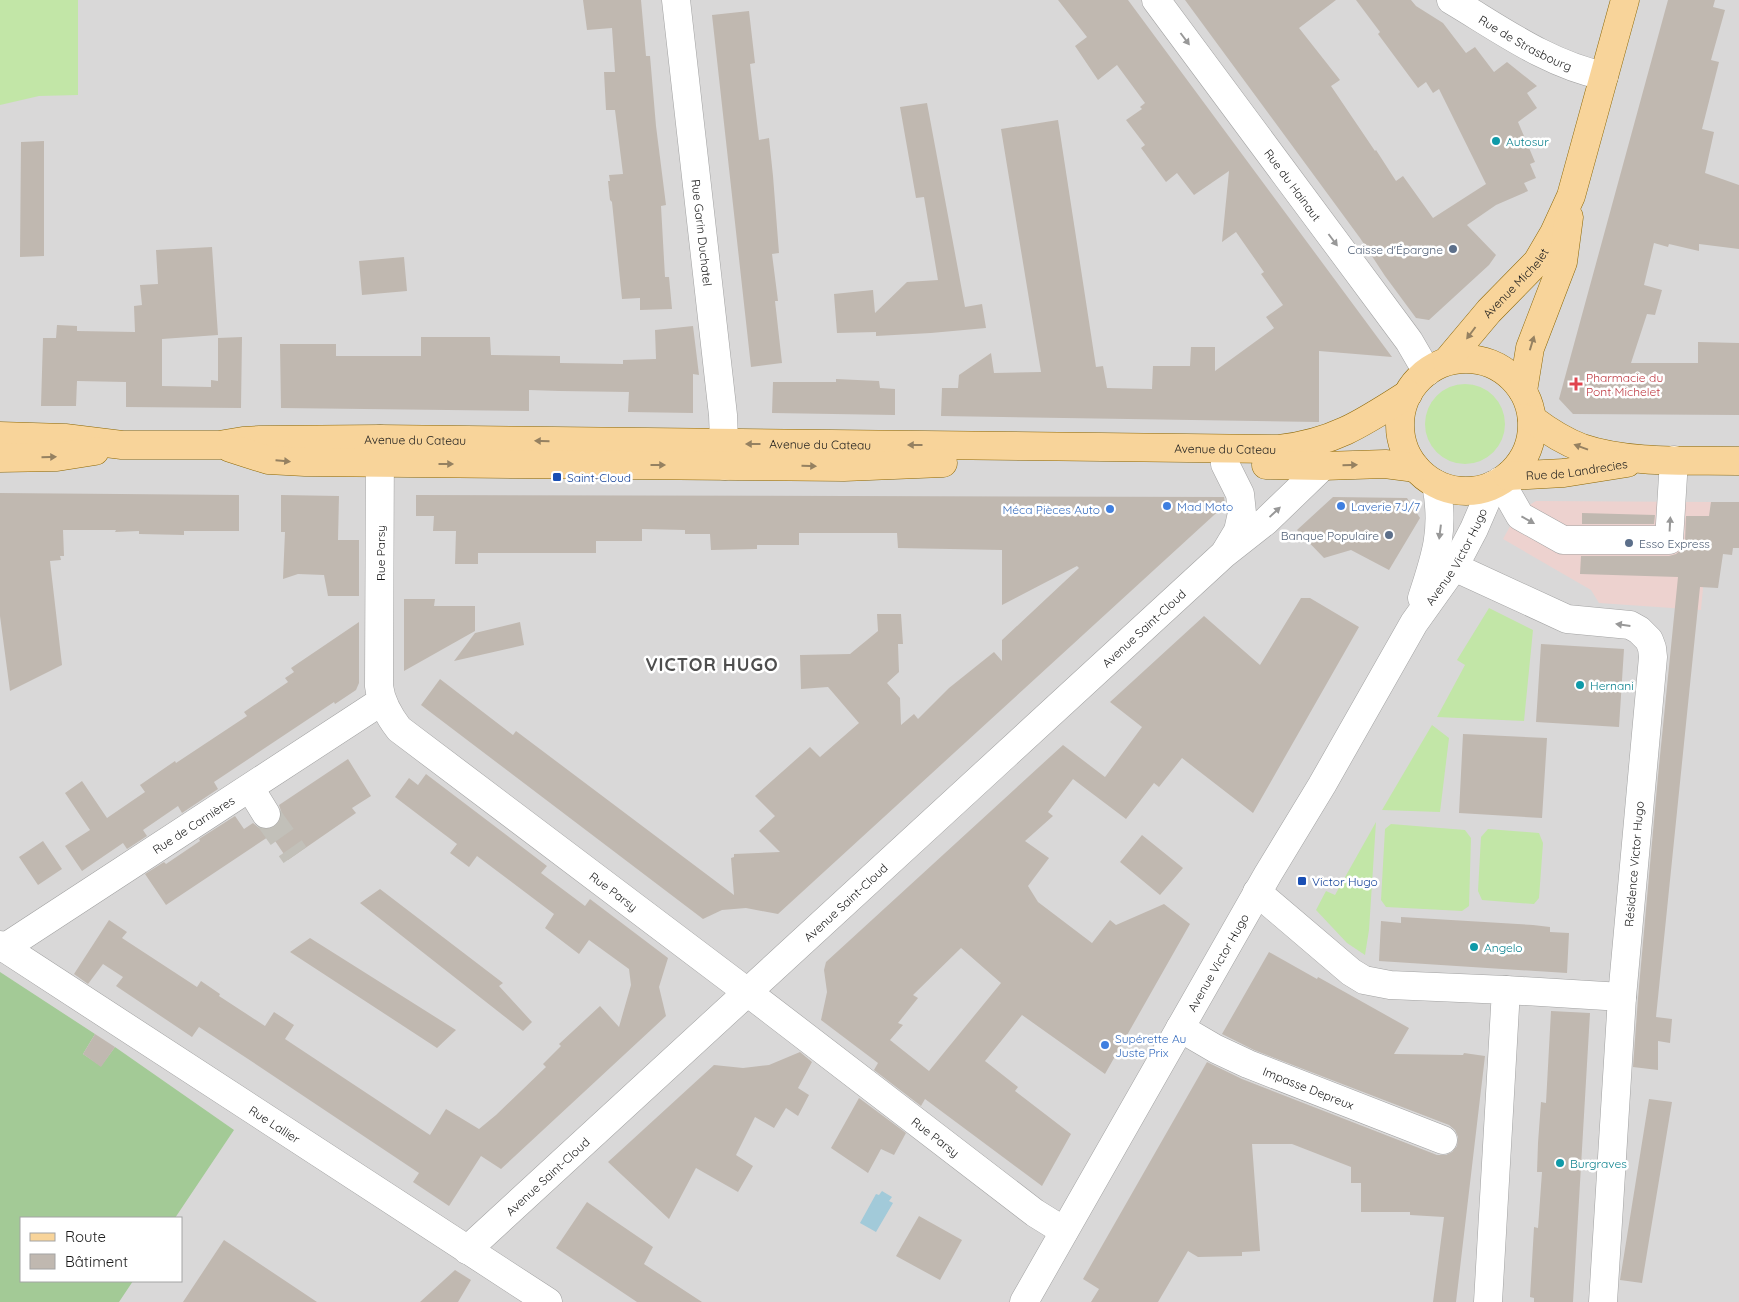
<svg xmlns="http://www.w3.org/2000/svg" width="1739" height="1302" font-family="Quicksand,sans-serif">
<style>
.residential{fill:#d9d8d8;fill-rule:evenodd}
.commercial{fill:#edd2cf}
.grass{fill:#c2e6a7}
.forest{fill:#a3ca96}
.water{fill:#a2cad9}
.building{fill:#c0b8b0;fill-rule:evenodd}
.lines{fill:none;stroke-linecap:round;stroke-linejoin:round}
.minor-tunnel{stroke:#c2c0b9;stroke-width:28;stroke-dasharray:28 14;stroke-linecap:butt}
.minor-casing{stroke:#a2a2a2;stroke-width:29}
.major-casing{stroke:#8c6705;stroke-width:29}
.minor{stroke:#fff;stroke-width:28}
.major{stroke:#f8d49a;stroke-width:28}
.oneway{fill:#989898}
.oneway2{fill:#958161}
.culture-dot{fill:#0f9aa8;stroke:#fff;stroke-width:2}
.service-dot{fill:#5c6f8a;stroke:#fff;stroke-width:2}
.health-dot{fill:#e0444e;stroke:#fff;stroke-width:2}
.transit-dot{fill:#1a4fb4;stroke:#fff;stroke-width:2}
.shop-dot{fill:#3f7fe0;stroke:#fff;stroke-width:2}
.labels{text-anchor:middle;dominant-baseline:central;stroke-width:5;stroke-linejoin:round;paint-order:stroke}
.street-label{font-size:12px;fill:#1b1b1b;stroke:#fff}
.culture-label{font-size:12px;fill:#0d838f;stroke:#fff;text-anchor:start}
.service-label{font-size:12px;fill:#4e5e75;stroke:#fff;text-anchor:end}
.health-label{font-size:12px;fill:#be3a42;stroke:#fff;text-anchor:start}
.transit-label{font-size:12px;fill:#164399;stroke:#fff;text-anchor:start}
.shop-label{font-size:12px;fill:#366cbe;stroke:#fff;text-anchor:start}
.district-label{font-size:18px;font-weight:bold;letter-spacing:1px;fill:#4e4e4e;stroke:#fff}
</style>
<rect width="100%" height="100%" fill="#ece9e0"/>
<path class="residential" d="M0,0H1739V1302H0ZM21,1218H181V1281H21Z"/>
<path class="commercial" d="M1536,501L1711,502L1701,610L1599,603L1591,590L1503,539L1518,512Z"/>
<path class="grass" d="M0,0H78V95L39,96L0,105Z
M1425 424a40 40 0 1 1 80 0a40 40 0 1 1-80 0Z
M1489,608L1533,630L1524,721L1437,717L1465,665L1457,660Z
M1432,725L1449,738L1440,812L1382,810Z
M1376,822L1369,930L1365,955L1347,943L1316,910L1326,891L1335,895Z
M1391,824L1465,830L1471,838L1469,906L1462,911L1386,907L1381,900L1385,829Z
M1488,829L1539,833L1543,843L1539,898L1534,904L1482,900L1478,891L1481,837Z"/>
<path class="forest" d="M0,972L95,1034L83,1054L101,1066L115,1047L234,1130L175,1218H21V1281H133L119,1302H0Z"/>
<path class="water" d="M882,1191L892,1197L889,1201L893,1203L876,1232L860,1223L876,1194L879,1195Z"/>
<path class="building" d="M583,0H641L646,56H650L656,126L666,205L661,206L665,277H669L672,309L640,310V298L622,299L612,202L610,200L608,181H610L609,175L623,174L615,110H606L604,72H615L612,28L587,30Z
M1058,0H1128L1392,357L1319,351V422L941,416L942,388H958L959,375L991,353L994,373L1041,372L1001,129L1058,120L1096,367L1103,366L1107,388L1152,389L1153,366H1190L1191,347H1215V371L1274,328L1266,317L1283,305L1261,274L1264,272L1236,232L1222,242L1229,171L1194,195L1177,173L1166,182L1141,148L1145,145L1126,120L1142,109L1140,107L1145,103L1117,65L1098,80L1075,46L1087,37Z
M1185,0H1336L1299,28L1340,80L1331,86L1375,151L1376,150L1396,181L1403,176L1433,218L1486,184L1439,89L1433,93L1426,82L1418,88L1378,34L1380,32L1356,0H1411L1416,6L1443,23L1466,53L1475,47L1494,72L1507,62L1537,86L1527,93L1537,108L1518,122L1535,162L1530,164L1536,178L1524,183L1528,191L1496,205L1467,225L1496,255L1489,265L1429,320L1416,318L1385,276L1360,238Z
M1668,0H1715L1713,7L1725,10L1711,60L1719,62L1702,129L1714,132L1705,173L1739,185V249L1699,244V251L1669,244L1668,247L1654,243L1644,285L1662,290L1655,315L1647,314L1631,363H1698V342L1739,343V415L1573,414L1559,399Z
M749,11L755,63L750,64L759,140L769,138L773,176L779,253L772,254L778,301H775L782,363L751,367L712,15Z
M927,103L965,307L982,304L986,328L931,333L876,336V332L837,333L834,294L873,290L875,313L907,282L938,280L924,197L916,198L900,107Z
M44,141V256L20,257L21,142Z
M212,247L218,335L162,339V386L211,387V380L218,381V338L242,337L241,408L126,407V382L77,381L76,406H41L43,338H56L57,325L77,326V331L135,332L134,306L142,305L140,285L158,284L156,250Z
M404,257L407,291L362,295L359,261Z
M693,326L699,375L693,374V413L628,412L629,392L560,391L529,390V411L281,408L280,344H336V356H421V337H490L491,355L560,356V363L623,364V360L656,359L655,330Z
M836,379L879,381L880,388L895,389V415L772,413L773,382H836Z
M0,493L239,495V531H184V535L139,534V531L115,532L116,530H63L64,556H60L61,560L50,561L62,665L10,691L0,616Z
M281,495L339,496L338,540H359V596H328L324,575L298,574L283,579L285,532H281Z
M416,495L1224,497L1225,505L778,914L746,908L722,910L703,919L421,705L440,679L513,735L516,731L734,895L731,858L734,857V854L780,852L759,831L775,816L755,796L810,747L820,757L859,723L828,687L801,689L800,655L850,654L878,631L877,614H901L903,644H898L899,672L887,683L900,698L901,725L914,714L918,719L949,688L994,652L1002,661V640L1079,568L1077,566L1002,605V550L898,548L897,533H799V545H757V549L711,550L710,534H685V530L642,529V541H596V553H478V564H455L456,531H433L434,516H416Z
M1333,497L1407,498L1420,518L1389,570L1351,550L1324,558L1297,530Z
M1711,502H1739V548H1733L1732,555L1723,554L1718,588L1700,587L1656,1017L1672,1019L1670,1043L1658,1041V1070L1633,1067L1638,998L1658,776L1678,577L1580,574L1581,556H1669L1676,554L1682,549L1685,541L1686,516H1709Z
M1582,513L1655,515L1654,524H1582Z
M1301,598H1310L1359,627L1253,813L1182,758L1159,787L1154,783L1126,819L1073,779L1048,812L1053,816L1025,841L1049,858L1028,886L1038,902L1092,943L1110,920L1116,925L1164,904L1190,924L1105,1074L1022,1015L985,1061L1018,1087L1015,1091L1071,1134L1042,1186L925,1099L921,1106L874,1070L878,1063L821,1020L827,992L824,970L826,962L1063,745L1105,777L1142,727L1110,702L1204,616L1260,665ZM961,948L1001,983L929,1071L890,1040L903,1025L898,1023L918,998L913,995Z
M404,599H435L434,606H475V631L404,671Z
M359,622V683L356,690L335,704L334,702L214,782L218,789L182,813L178,806L143,830L147,836L127,849L123,843L82,871L65,846L90,830L65,793L82,781L107,818L145,792L140,785L175,761L176,763L247,716L244,712L288,682L285,678L294,672L291,668Z
M520,622L524,645L454,661L475,633Z
M1541,644L1624,649L1619,727L1536,722Z
M1463,734L1547,738L1542,818L1459,813Z
M348,759L371,796L352,808L356,813L288,860L271,835L166,905L145,874L164,862L166,864L200,841L199,839L235,816L244,829L253,823L259,828L266,830L274,828L279,822L282,814L279,805Z
M426,774L547,866L541,873L585,906L590,899L668,958L659,987L666,1016L501,1169L481,1156L449,1206L413,1182L419,1173L245,1057L199,1027L192,1037L116,986L123,977L103,964L88,984L74,974L109,920L127,932L122,938L197,987L201,981L220,994L219,996L265,1026L274,1012L294,1025L285,1039L430,1135L446,1109L479,1129L496,1115L546,1067L543,1064L561,1046L559,1044L600,1006L619,1027L631,985L629,969L589,940L579,954L545,928L554,914L477,856L469,867L450,853L457,844L395,797L409,778L418,785Z
M1142,835L1183,868L1160,895L1120,862Z
M43,841L62,869L38,885L19,857Z
M380,889L503,983L499,986L532,1022L523,1031L360,903Z
M1401,917L1533,925L1550,927V932L1569,933L1567,973L1379,961L1381,921L1401,923Z
M310,938L456,1030L437,1048L290,952Z
M1269,952L1317,979L1318,977L1409,1028L1394,1054L1463,1055L1464,1053L1485,1056L1456,1302H1433L1444,1217L1410,1215V1212H1361V1183H1351V1167L1292,1144H1252L1260,1251L1242,1252V1256L1198,1257L1188,1251L1158,1302H1091L1099,1289L1083,1279L1207,1062L1242,1079L1437,1155H1446L1452,1152L1457,1146L1458,1137L1455,1130L1449,1125L1254,1050L1222,1034Z
M1551,1011L1590,1013L1573,1302H1534V1298L1530,1297L1534,1227L1538,1228L1542,1172H1537L1538,1143L1541,1102L1546,1103Z
M95,1034L115,1047L101,1067L83,1054Z
M800,1052L812,1062L798,1088L809,1095L798,1116L786,1108L774,1128L755,1117L736,1155L753,1166L738,1192L696,1168L669,1219L608,1162L714,1065L743,1068L769,1065Z
M859,1098L906,1133L894,1155L881,1149L868,1173L831,1148Z
M1649,1099L1672,1102L1642,1283L1620,1280Z
M587,1202L653,1247L644,1264L702,1302H637L556,1248Z
M919,1216L962,1240L940,1280L896,1256Z
M224,1240L317,1302H183Z
M455,1270L471,1280L458,1302H420Z"/>
<g class="lines">
<path class="minor-tunnel" d="M266,814L295,855"/>
<defs>
<g id="minor">
<path id="s1" d="M676,0L723,415L725,466"/>
<path id="s2" d="M1156,0L1409,341L1427,372"/>
<path id="s3" d="M1451,0C1500,29 1547,64 1604,76"/>
<path id="s4" d="M380,439L379,686C381,702 389,716 399,729L746,991L1035,1213L1064,1231"/>
<path d="M1224,449L1225,464L1240,494L1242,513L1238,531L1226,551"/>
<path d="M1500,481L1520,516L1563,540H1669L1674,460"/>
<path d="M1454,567L1567,619L1630,625L1639,630L1649,640L1652,648L1653,657L1622,997L1603,1302"/>
<path d="M1422,598C1436,556 1445,529 1436,484"/>
<path d="M250,788L266,814"/>
<path d="M1257,892L1351,972L1364,980L1390,985L1506,990L1488,1302"/>
<path id="s5" d="M0,945L548,1302"/>
<path id="s6" d="M4,948L382,701"/>
<path d="M1506,990L1622,997"/>
<path id="s7" d="M1180,1028L1216,1049L1248,1064L1443,1140"/>
<path id="s8" d="M467,1250L1224,554L1266,521L1323,466"/>
<path id="s9" d="M1024,1302L1268,874L1322,785L1414,623L1454,567L1474,529L1493,485"/>
</g>
<g id="major">
<circle cx="1466" cy="425" r="66"/>
<path id="s10" d="M1447,361L1489,311L1537,262L1554,233L1571,196L1625,0"/>
<path d="M1523,391L1530,348L1563,262L1569,217"/>
<path d="M1532,419C1548,431 1563,441 1582,448C1629,464 1690,460 1739,461"/>
<path id="s11" d="M0,436L65,438L122,445H219L243,441L260,440L380,439L1279,449C1333,443 1363,423 1408,394"/>
<path d="M230,448L268,460L305,462L844,467L943,463"/>
<path d="M0,458L57,457L95,451"/>
<path d="M1266,465L1323,466L1385,464L1416,468"/>
<path id="s12" d="M1508,476L1564,473L1627,463"/>
</g>
</defs>
<use href="#minor" class="minor-casing"/>
<use href="#major" class="major-casing"/>
<use href="#minor" class="minor"/>
<use href="#major" class="major"/>
</g>
<defs><path id="oneway-solid" d="M-6-.8H1V-3.2L6.5 0L1 3.2V.8H-6Z" transform="scale(1.25)"/></defs>
<g class="oneway">
<use href="#oneway-solid" transform="translate(1185 39) rotate(53)"/>
<use href="#oneway-solid" transform="translate(1333 240) rotate(53)"/>
<use href="#oneway-solid" transform="translate(1275 512) rotate(-43)"/>
<use href="#oneway-solid" transform="translate(1528 520) rotate(29)"/>
<use href="#oneway-solid" transform="translate(1670 524) rotate(-87)"/>
<use href="#oneway-solid" transform="translate(1440 532) rotate(97)"/>
<use href="#oneway-solid" transform="translate(1623 625) rotate(-172)"/>
</g>
<g class="oneway2">
<use href="#oneway-solid" transform="translate(1471 333) rotate(127)"/>
<use href="#oneway-solid" transform="translate(1532 343) rotate(-73)"/>
<use href="#oneway-solid" transform="translate(542 441) rotate(-179)"/>
<use href="#oneway-solid" transform="translate(753 444) rotate(-180)"/>
<use href="#oneway-solid" transform="translate(915 445) rotate(-180)"/>
<use href="#oneway-solid" transform="translate(1581 447) rotate(-160)"/>
<use href="#oneway-solid" transform="translate(49 457) rotate(-1)"/>
<use href="#oneway-solid" transform="translate(283 461) rotate(5)"/>
<use href="#oneway-solid" transform="translate(446 464)"/>
<use href="#oneway-solid" transform="translate(658 465)"/>
<use href="#oneway-solid" transform="translate(1350 465) rotate(-2)"/>
<use href="#oneway-solid" transform="translate(809 466) rotate(1)"/>
</g>
<g class="culture-dot">
<circle cx="1496" cy="141" r="5"/>
<circle cx="1580" cy="685" r="5"/>
<circle cx="1474" cy="947" r="5"/>
<circle cx="1560" cy="1163" r="5"/>
</g>
<g class="service-dot">
<circle cx="1453" cy="249" r="5"/>
<circle cx="1389" cy="535" r="5"/>
<circle cx="1629" cy="543" r="5"/>
</g>
<path class="health-dot" d="M1573.5 376.5h5v5h5v5h-5v5h-5v-5h-5v-5h5z"/>
<g class="transit-dot">
<rect x="552" y="472" width="10" height="10" rx="2.5"/>
<rect x="1297" y="876" width="10" height="10" rx="2.5"/>
</g>
<g class="shop-dot">
<circle cx="1167" cy="506" r="5"/>
<circle cx="1341" cy="506" r="5"/>
<circle cx="1110" cy="509" r="5"/>
<circle cx="1105" cy="1045" r="5"/>
</g>
<g class="labels">
<g class="street-label">
<text stroke="none"><textPath href="#s3" startOffset="86">Rue de Strasbourg</textPath></text>
<text stroke="none"><textPath href="#s2" startOffset="230">Rue du Hainaut</textPath></text>
<text stroke="none"><textPath href="#s1" startOffset="234">Rue Garin Duchatel</textPath></text>
<text stroke="none"><textPath href="#s10" startOffset="104">Avenue Michelet</textPath></text>
<text stroke="none"><textPath href="#s11" startOffset="416">Avenue du Cateau</textPath></text>
<text stroke="none"><textPath href="#s11" startOffset="821">Avenue du Cateau</textPath></text>
<text stroke="none"><textPath href="#s11" startOffset="1226">Avenue du Cateau</textPath></text>
<text stroke="none"><textPath href="#s12" startOffset="69">Rue de Landrecies</textPath></text>
<text transform="translate(380 553) rotate(-90)">Rue Parsy</text>
<text stroke="none"><textPath href="#s9" startOffset="862">Avenue Victor Hugo</textPath></text>
<text stroke="none"><textPath href="#s8" startOffset="919">Avenue Saint-Cloud</textPath></text>
<text stroke="none"><textPath href="#s6" startOffset="226">Rue de Carnières</textPath></text>
<text transform="translate(1634 864) rotate(-85)">Résidence Victor Hugo</text>
<text stroke="none"><textPath href="#s4" startOffset="564">Rue Parsy</textPath></text>
<text stroke="none"><textPath href="#s8" startOffset="514">Avenue Saint-Cloud</textPath></text>
<text stroke="none"><textPath href="#s9" startOffset="391">Avenue Victor Hugo</textPath></text>
<text stroke="none"><textPath href="#s7" startOffset="142">Impasse Depreux</textPath></text>
<text stroke="none"><textPath href="#s5" startOffset="328">Rue Lallier</textPath></text>
<text stroke="none"><textPath href="#s4" startOffset="969">Rue Parsy</textPath></text>
<text stroke="none"><textPath href="#s8" startOffset="109">Avenue Saint-Cloud</textPath></text>
</g>
<g class="culture-label">
<text x="1506" y="141">Autosur</text>
<text x="1590" y="685">Hernani</text>
<text x="1484" y="947">Angelo</text>
<text x="1570" y="1163">Burgraves</text>
</g>
<g class="service-label">
<text x="1443" y="249">Caisse d'Épargne</text>
<text x="1379" y="535">Banque Populaire</text>
<text x="1639" y="543" text-anchor="start">Esso Express</text>
</g>
<g class="health-label">
<text x="1586" y="377">Pharmacie du<tspan x="1586" dy="14">Pont Michelet</tspan></text>
</g>
<g class="transit-label">
<text x="567" y="477">Saint-Cloud</text>
<text x="1312" y="881">Victor Hugo</text>
</g>
<g class="shop-label">
<text x="1177" y="506">Mad Moto</text>
<text x="1351" y="506">Laverie 7J/7</text>
<text x="1100" y="509" text-anchor="end">Méca Pièces Auto</text>
<text x="1115" y="1038">Supérette Au<tspan x="1115" dy="14">Juste Prix</tspan></text>
</g>
<g class="district-label">
<text x="712" y="664">VICTOR HUGO</text>
</g>
</g>
<rect x="20" y="1217" width="162" height="65" fill="#ffffff" stroke="#a4a4a4"/>
<rect x="30" y="1233" width="25" height="8" fill="#f8d49a" stroke="#a4a4a4"/>
<text x="65" y="1242" font-size="15" fill="#1b1b1b">Route</text>
<rect x="30" y="1254" width="25" height="15" fill="#c0b8b0" stroke="#a4a4a4"/>
<text x="65" y="1267" font-size="15" fill="#1b1b1b">Bâtiment</text>
</svg>
